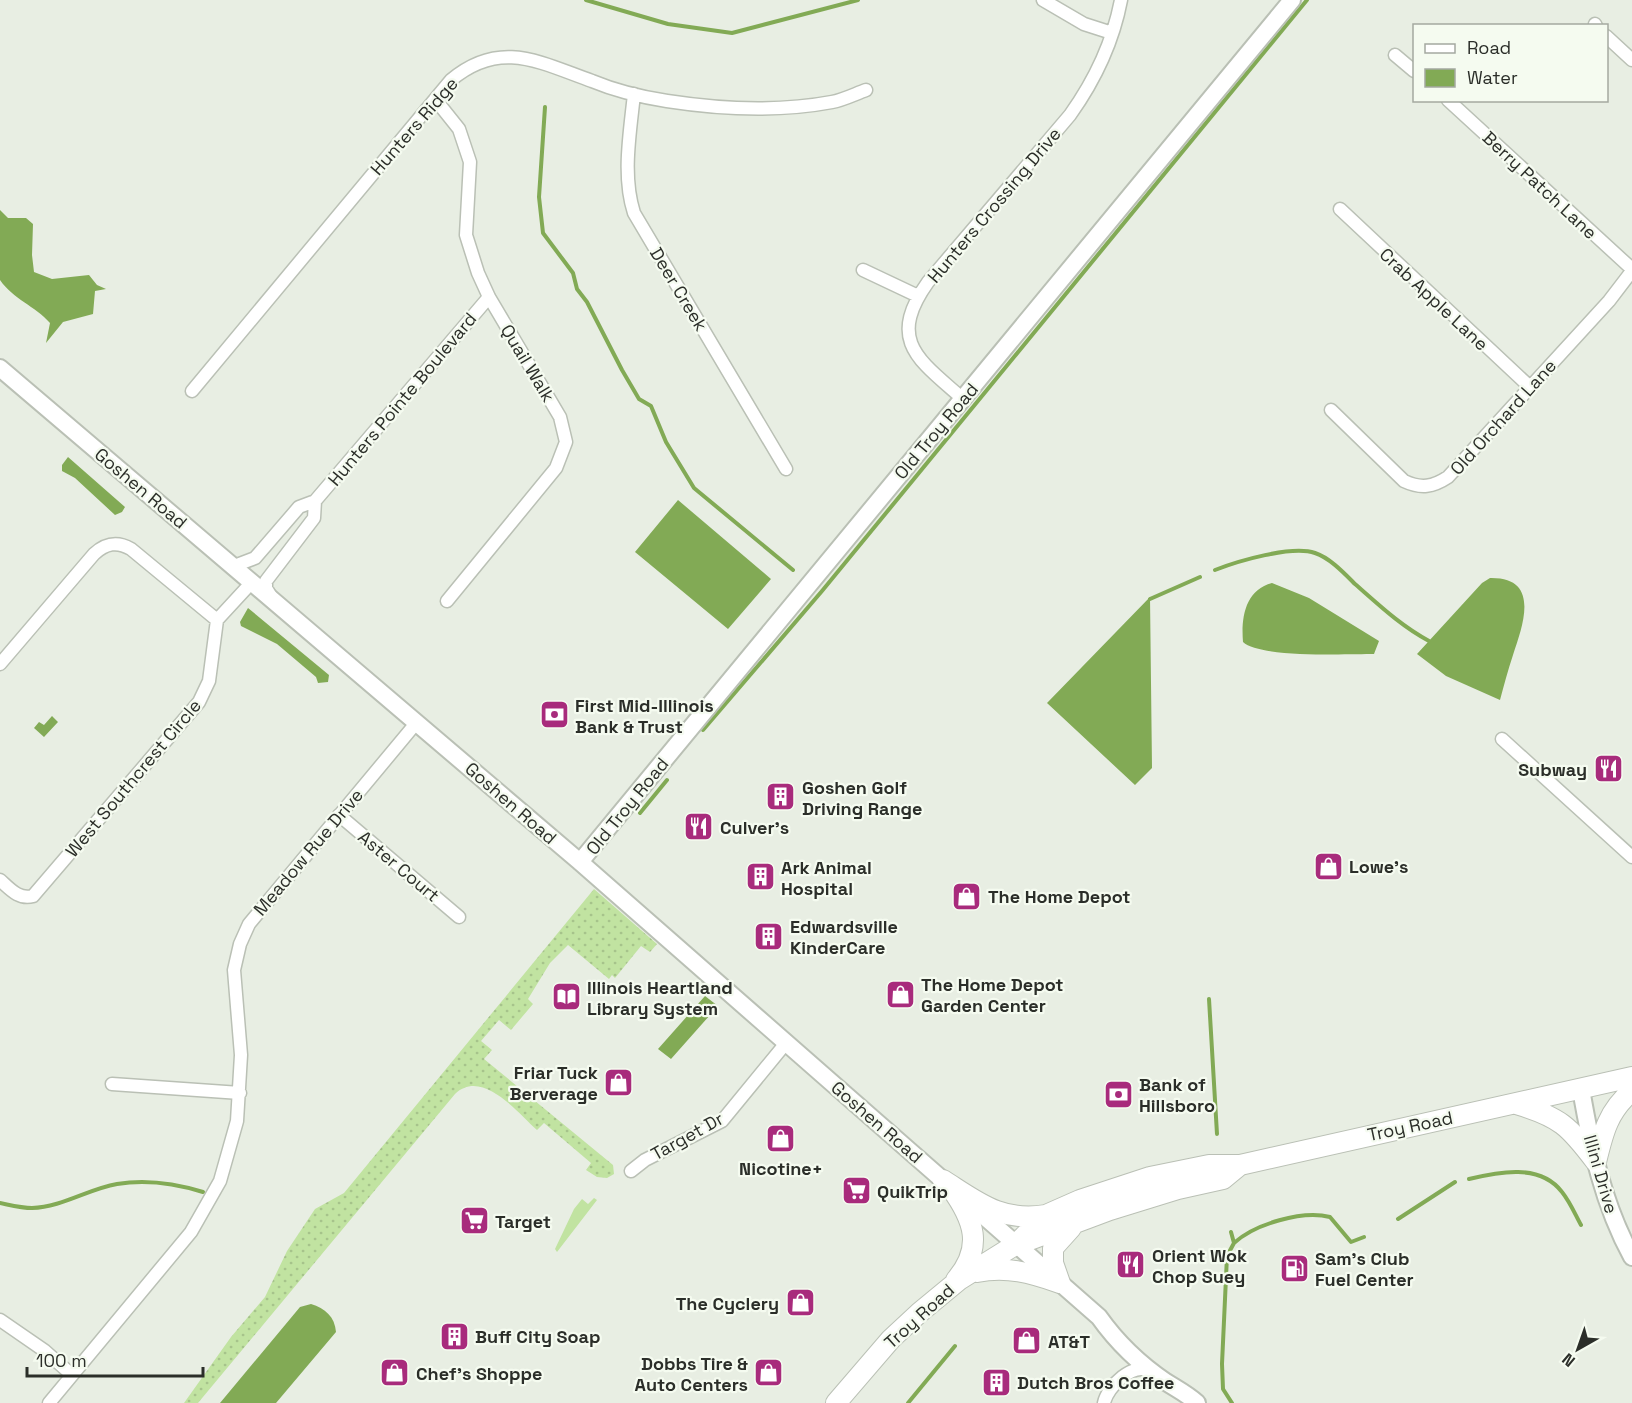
<svg xmlns="http://www.w3.org/2000/svg" width="1632" height="1403" font-family="'Space Grotesk',sans-serif">
<style>
.grass{fill:url(#grass-dots)}
.green{fill:#c1e3a1}
.water{fill:#82aa55}
.lines{fill:none;stroke-linecap:round;stroke-linejoin:round}
.stream{stroke:#82aa55;stroke-width:4}
.street-casing{stroke:#bac0b5;stroke-width:15}
.secondary-casing{stroke:#bac0b5;stroke-width:20}
.primary-casing{stroke:#bac0b5;stroke-width:22}
.street{stroke:#fff;stroke-width:12}
.secondary{stroke:#fff;stroke-width:16}
.primary{stroke:#fff;stroke-width:20}
.labels{text-anchor:middle;dominant-baseline:central;stroke-width:4.5;stroke-linejoin:round;paint-order:stroke}
.street-label{font-size:18px;fill:#2b2e29;stroke:#f5fbf0}
.poi-label{font-size:18px;font-weight:bold;fill:#2b2e29;stroke:#f5fbf0;text-anchor:start}
</style>
<defs>
<pattern id="grass-dots" width="8" height="8" patternUnits="userSpaceOnUse" patternTransform="scale(1.5)"><rect width="8" height="8" fill="#c1e3a1"/><path d="M2 2h.1M6 6h.1" fill="none" stroke="#a6c38b" stroke-width="1.8" stroke-linecap="round"/></pattern>
</defs>
<rect width="100%" height="100%" fill="#e8eee3"/>
<path class="grass" d="M594,889L657,944L650,952L641,946L615,978L612,975L609,979L568,945L550,963L528,999L533,1004L511,1030L499,1020L481,1041L492,1050L484,1059L613,1165L614,1174L607,1178L597,1177L586,1170L591,1163L544,1123L537,1130C517,1112 482,1068 455,1094L198,1403H184L231,1337L265,1297L287,1251L315,1209L344,1193Z"/>
<path class="green" d="M594,1198L597,1200L557,1252L555,1249L574,1209L582,1199L588,1204Z"/>
<path class="water" d="M0,210L8,218H26L33,224L32,255L34,272L52,279L89,275L97,285L106,289L95,291L93,314L63,322L46,343L50,323C35,306 13,299 0,280Z
M68,457L125,507L122,512L115,515L75,478L62,471V465Z
M678,500L771,579L728,629L635,552Z
M1490,578C1541,577 1523,625 1513,655C1508,670 1504,685 1500,700L1446,676L1417,654L1482,583Z
M1272,583L1309,598L1379,641L1374,654C1347,654 1260,658 1243,642C1241,618 1245,590 1272,583Z
M1150,597L1152,768L1135,785L1047,703Z
M248,608L329,675L328,682L318,683L316,677L277,644L241,626L240,622Z
M52,716L58,722L44,737L34,728L39,722L44,725Z
M705,996L718,1006L671,1059L658,1049Z
M311,1304C325,1308 335,1317 336,1332L276,1403H220L300,1307Z"/>
<g class="lines">
<path class="stream" d="M586,0L668,24L732,33L858,0
M545,107L539,197L543,233L573,273L577,289L587,302L622,370L639,399L651,406L666,442L694,488L793,570
M1215,570C1238,561 1292,545 1315,553C1330,558 1344,573 1355,584C1379,605 1401,626 1429,641
M1150,599L1200,577
M703,730L822,591L1307,0
M640,813L667,780
M1209,999L1217,1134
M1469,1179C1498,1172 1540,1163 1562,1192C1570,1202 1575,1214 1581,1225
M0,1203C10,1205 22,1208 32,1208C62,1207 88,1189 117,1184C147,1179 174,1183 203,1192
M1398,1219L1455,1182
M1231,1232L1234,1243L1227,1256L1222,1364L1223,1389L1232,1403
M1234,1243C1255,1224 1302,1210 1330,1217L1351,1242L1364,1237
M908,1403L955,1346"/>
<defs>
<path id="street" d="M1043,0L1084,24L1112,33
M1595,24L1596,26
M1606,36L1632,60
M1395,55L1414,71
M634,94C630,133 622,176 634,213L786,469
M435,99L459,129L470,162L466,235L478,273L489,297L560,417L566,442L556,468L447,601
M1448,100L1632,269
M1340,209L1530,387
M863,270L918,296
M192,391L451,80C500,39 539,62 592,81C616,91 641,97 667,101C719,109 779,112 832,102C843,100 855,94 866,90
M963,399C919,360 886,341 928,282L1070,115C1095,80 1113,42 1121,0
M1331,410L1404,481C1421,489 1433,487 1448,477L1609,301L1632,271
M234,566L255,558L299,507L315,501L489,297
M272,598L266,588V581L314,518L315,501
M0,664L94,554C106,543 117,541 131,549L217,620
M1502,739L1632,857
M339,815L459,917
M0,880C10,889 19,900 33,896L199,702L209,681L217,620L252,582
M112,1084L240,1093
M631,1171L645,1160L722,1121L786,1043
M0,1320L45,1351L72,1375
M49,1403L191,1232L220,1181L237,1121L241,1055L234,970L240,944L249,924L417,722
M1104,1403C1107,1387 1134,1360 1151,1372"/>
<path id="secondary" d="M0,368L580,862L1099,1317C1116,1341 1141,1365 1166,1382C1177,1389 1187,1394 1197,1403
M580,862L1292,0
M1581,1089C1591,1147 1603,1204 1632,1257"/>
<path id="primary" d="M1516,1104C1560,1117 1569,1126 1596,1162
M1596,1162C1603,1133 1608,1111 1632,1091
M943,1180C979,1203 1001,1222 1046,1215
M951,1188C974,1220 984,1247 956,1280
M1019,1244L1110,1210L1178,1189L1223,1179L1240,1165
M977,1272C1007,1266 1031,1273 1060,1283
M1060,1283L1053,1263V1248L1071,1228
M836,1403L891,1339L919,1313L959,1280L1015,1245L1046,1215L1080,1200L1150,1177L1209,1165H1240L1632,1077"/>
</defs>
<use href="#street" class="street-casing"/>
<use href="#secondary" class="secondary-casing"/>
<use href="#primary" class="primary-casing"/>
<use href="#street" class="street"/>
<use href="#secondary" class="secondary"/>
<use href="#primary" class="primary"/>
</g>
<defs>
<symbol id="bank-square" viewBox="-11 -11 22 22"><rect x="-9" y="-9" width="18" height="18" rx="4" fill="#a82b7c" stroke="#f5fbf0"/><path d="M-6-4H6V4H-6ZM0-2.3a2.3 2.3 0 1 0 0 4.6a2.3 2.3 0 1 0 0-4.6Z" fill="#fff"/></symbol>
<symbol id="restaurant-square" viewBox="-11 -11 22 22"><rect x="-9" y="-9" width="18" height="18" rx="4" fill="#a82b7c" stroke="#f5fbf0"/><path d="M-5-6h1v4h1v-4h1v4h1v-4h1v5L-1.5 .5V6h-2V.5L-5-1ZM5-6V6H3V1.5H1.5Q1.5-4 5-6Z" fill="#fff"/></symbol>
<symbol id="building-square" viewBox="-11 -11 22 22"><rect x="-9" y="-9" width="18" height="18" rx="4" fill="#a82b7c" stroke="#f5fbf0"/><path d="M-4-6H4V6H1V3H-1V6H-4ZM-2.5-4.3h1.7v1.8h-1.7ZM.8-4.3h1.7v1.8H.8ZM-2.5-1h1.7V.8h-1.7ZM.8-1h1.7V.8H.8Z" fill="#fff"/></symbol>
<symbol id="shop-square" viewBox="-11 -11 22 22"><rect x="-9" y="-9" width="18" height="18" rx="4" fill="#a82b7c" stroke="#f5fbf0"/><path d="M-5-2.5h2.3a2.7 3.5 0 0 1 5.4 0H5L5.5 6h-11ZM-1.5-2.5h3a1.5 2.3 0 0 0-3 0Z" fill="#fff"/></symbol>
<symbol id="library-square" viewBox="-11 -11 22 22"><rect x="-9" y="-9" width="18" height="18" rx="4" fill="#a82b7c" stroke="#f5fbf0"/><path d="M-6-4Q-3-5.5-.7-3.5V5Q-3 3-6 4ZM6-4Q3-5.5 .7-3.5V5Q3 3 6 4Z" fill="#fff"/></symbol>
<symbol id="supermarket-square" viewBox="-11 -11 22 22"><rect x="-9" y="-9" width="18" height="18" rx="4" fill="#a82b7c" stroke="#f5fbf0"/><path d="M-6-5.5h2.5l.6 2H6L4.5 2H-2.5L-4.4-4H-6ZM-1.5 3.2a1.3 1.3 0 1 0 .1 0ZM3 3.2a1.3 1.3 0 1 0 .1 0Z" fill="#fff"/></symbol>
<symbol id="fuel-square" viewBox="-11 -11 22 22"><rect x="-9" y="-9" width="18" height="18" rx="4" fill="#a82b7c" stroke="#f5fbf0"/><path d="M-5.5-6h7V0h2V4h1.3V-2.5L3-4.5l.8-.8L6-3V5H2.5V1h-1V6h-7ZM-4.2-4.7v3.2H.2V-4.7Z" fill="#fff"/></symbol>
</defs>
<g fill-rule="evenodd">
<use href="#bank-square" x="538" y="698" width="33" height="33"/>
<use href="#restaurant-square" x="1592" y="752" width="33" height="33"/>
<use href="#building-square" x="764" y="780" width="33" height="33"/>
<use href="#restaurant-square" x="682" y="810" width="33" height="33"/>
<use href="#shop-square" x="1312" y="850" width="33" height="33"/>
<use href="#building-square" x="744" y="860" width="33" height="33"/>
<use href="#shop-square" x="950" y="880" width="33" height="33"/>
<use href="#building-square" x="752" y="920" width="33" height="33"/>
<use href="#shop-square" x="884" y="978" width="33" height="33"/>
<use href="#library-square" x="550" y="980" width="33" height="33"/>
<use href="#shop-square" x="602" y="1066" width="33" height="33"/>
<use href="#bank-square" x="1102" y="1078" width="33" height="33"/>
<use href="#shop-square" x="764" y="1122" width="33" height="33"/>
<use href="#supermarket-square" x="840" y="1174" width="33" height="33"/>
<use href="#supermarket-square" x="458" y="1204" width="33" height="33"/>
<use href="#restaurant-square" x="1114" y="1248" width="33" height="33"/>
<use href="#fuel-square" x="1278" y="1252" width="33" height="33"/>
<use href="#shop-square" x="784" y="1286" width="33" height="33"/>
<use href="#building-square" x="438" y="1320" width="33" height="33"/>
<use href="#shop-square" x="1010" y="1324" width="33" height="33"/>
<use href="#shop-square" x="378" y="1356" width="33" height="33"/>
<use href="#shop-square" x="752" y="1356" width="33" height="33"/>
<use href="#building-square" x="980" y="1366" width="33" height="33"/>
</g>
<g class="labels">
<g class="street-label">
<text transform="translate(414 126) rotate(-49)">Hunters Ridge</text>
<text transform="translate(1540 185) rotate(43)">Berry Patch Lane</text>
<text transform="translate(994 205) rotate(-50)">Hunters Crossing Drive</text>
<text transform="translate(679 289) rotate(59)">Deer Creek</text>
<text transform="translate(1434 299) rotate(43)">Crab Apple Lane</text>
<text transform="translate(528 363) rotate(59)">Quail Walk</text>
<text transform="translate(402 399) rotate(-50)">Hunters Pointe Boulevard</text>
<text transform="translate(1503 417) rotate(-48)">Old Orchard Lane</text>
<text transform="translate(936 431) rotate(-50)">Old Troy Road</text>
<text transform="translate(141 488) rotate(40)">Goshen Road</text>
<text transform="translate(133 778) rotate(-50)">West Southcrest Circle</text>
<text transform="translate(511 803) rotate(41)">Goshen Road</text>
<text transform="translate(627 806) rotate(-51)">Old Troy Road</text>
<text transform="translate(308 852) rotate(-50)">Meadow Rue Drive</text>
<text transform="translate(399 866) rotate(40)">Aster Court</text>
<text transform="translate(877 1122) rotate(41)">Goshen Road</text>
<text transform="translate(1410 1126) rotate(-12)">Troy Road</text>
<text transform="translate(687 1136) rotate(-29)">Target Dr</text>
<text transform="translate(1601 1174) rotate(74)">Illini Drive</text>
<text transform="translate(919 1316) rotate(-42)">Troy Road</text>
</g>
<g class="poi-label">
<text x="575" y="705">First Mid-Illinois<tspan x="575" dy="21">Bank &amp; Trust</tspan></text>
<text x="1587" y="769" text-anchor="end">Subway</text>
<text x="802" y="787">Goshen Golf<tspan x="802" dy="21">Driving Range</tspan></text>
<text x="720" y="827">Culver's</text>
<text x="1349" y="866">Lowe's</text>
<text x="781" y="867">Ark Animal<tspan x="781" dy="21">Hospital</tspan></text>
<text x="988" y="896">The Home Depot</text>
<text x="790" y="926">Edwardsville<tspan x="790" dy="21">KinderCare</tspan></text>
<text x="921" y="984">The Home Depot<tspan x="921" dy="21">Garden Center</tspan></text>
<text x="587" y="987">Illinois Heartland<tspan x="587" dy="21">Library System</tspan></text>
<text x="598" y="1072" text-anchor="end">Friar Tuck<tspan x="598" dy="21">Berverage</tspan></text>
<text x="1139" y="1084">Bank of<tspan x="1139" dy="21">Hillsboro</tspan></text>
<text x="781" y="1168" text-anchor="middle">Nicotine+</text>
<text x="877" y="1191">QuikTrip</text>
<text x="495" y="1221">Target</text>
<text x="1152" y="1255">Orient Wok<tspan x="1152" dy="21">Chop Suey</tspan></text>
<text x="1315" y="1258">Sam's Club<tspan x="1315" dy="21">Fuel Center</tspan></text>
<text x="779" y="1303" text-anchor="end">The Cyclery</text>
<text x="475" y="1336">Buff City Soap</text>
<text x="1048" y="1341">AT&amp;T</text>
<text x="748" y="1363" text-anchor="end">Dobbs Tire &amp;<tspan x="748" dy="21">Auto Centers</tspan></text>
<text x="416" y="1373">Chef's Shoppe</text>
<text x="1017" y="1382">Dutch Bros Coffee</text>
</g>
</g>
<rect x="1413" y="24" width="195" height="78" fill="#f5fbf0" stroke="#a4a9a0" stroke-width="1.5"/>
<rect x="1425" y="44" width="30" height="9" fill="#ffffff" stroke="#a4a9a0" stroke-width="1.5"/>
<text x="1467" y="54" font-size="18" fill="#2b2e29">Road</text>
<rect x="1425" y="69" width="30" height="18" fill="#82aa55" stroke="#a4a9a0" stroke-width="1.5"/>
<text x="1467" y="84" font-size="18" fill="#2b2e29">Water</text>
<g transform="translate(1578 1349) rotate(220)" stroke="#f5fbf0" stroke-width="4.5" paint-order="stroke">
<path d="M0-4.5L10 22L0 15L-10 22Z" fill="#2b2e29"/>
<text y="-9" font-size="16" font-weight="bold" text-anchor="middle" fill="#2b2e29">N</text>
</g>
<path d="M27 1367v9h176v-9" fill="none" stroke="#2b2e29" stroke-width="3"/>
<text x="36" y="1367" font-size="18" fill="#2b2e29" stroke="#f5fbf0" stroke-width="4.5" paint-order="stroke">100 m</text>
</svg>
